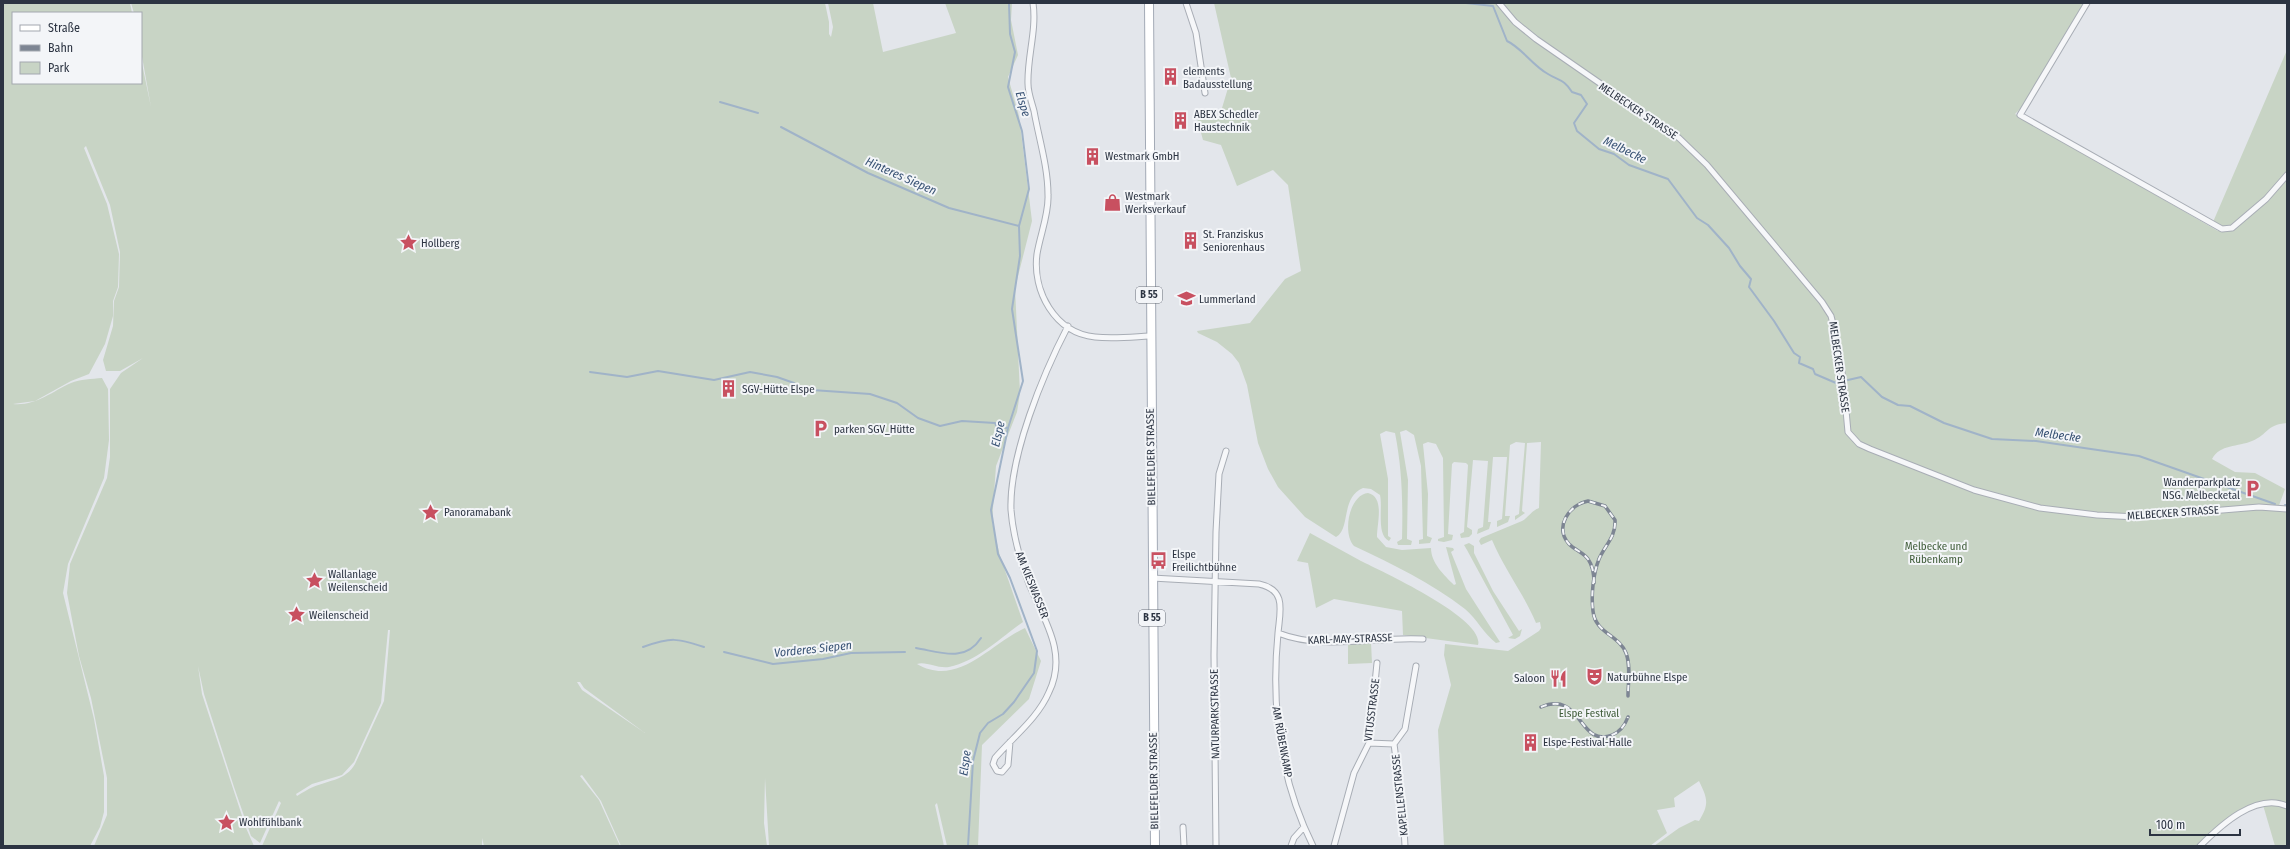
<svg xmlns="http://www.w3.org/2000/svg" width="2290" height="849" font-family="'Fira Sans Condensed',sans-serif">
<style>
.green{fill:#c8d4c5;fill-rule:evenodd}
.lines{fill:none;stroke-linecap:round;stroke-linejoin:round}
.stream{stroke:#a0b3c8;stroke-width:2}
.street-casing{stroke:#a8adb5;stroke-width:7}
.primary-casing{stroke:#a3aab6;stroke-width:10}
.street{stroke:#f6f7f9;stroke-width:5}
.primary{stroke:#fff;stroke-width:8}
.rail-casing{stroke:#7d8593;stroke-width:3.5}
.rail{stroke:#f3f5f8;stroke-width:2;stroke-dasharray:6;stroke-linecap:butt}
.labels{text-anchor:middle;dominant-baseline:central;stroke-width:4;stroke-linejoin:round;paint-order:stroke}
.shield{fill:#f3f5f8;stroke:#686e79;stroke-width:1}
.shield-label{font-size:10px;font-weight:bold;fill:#2c3442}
.poi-label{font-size:11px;fill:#2c3442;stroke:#f3f5f8;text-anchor:start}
.street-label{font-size:11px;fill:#2c3442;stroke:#f3f5f8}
.park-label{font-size:11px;fill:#405d3a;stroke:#f3f5f8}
.water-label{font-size:12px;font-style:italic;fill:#385274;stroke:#f3f5f8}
</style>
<rect width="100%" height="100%" fill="#e3e6eb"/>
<path class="green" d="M3,3H130L132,13H13V83H141V59L151,107L141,51V13H134L131,3H825L829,22V34L831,37L833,27L828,3H873L883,52L956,33L945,3H1012L1011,20L1018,55L1008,77L1019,116L1032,221L1015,288L1020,393L1017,412L996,466L992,522L1000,556L1023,622C1000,638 978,661 949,667C938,669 926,661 917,664C958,688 990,644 1025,628L1041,661L1029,699L982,745L978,846H947L937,803L935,805L944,846H769L765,778L764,823L767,846H621L601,801L582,775L580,776L599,800L620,846H484L482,838V846H262L281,803L279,801L260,843L251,836L234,787L204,694L198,666L202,694L246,828L254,846H94L107,815V778L91,698L79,656L67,593L70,564L107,478L110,457V389L121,373L143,358L120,371H106L103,360L113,326L114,301L119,287L120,252L110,205L86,146L84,148L107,204L119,254L118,287L113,301V316L105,344L89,374L71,381L35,401L13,404C36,406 51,392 71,383C80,379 92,379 102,378L108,389L109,440L104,478L68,564L63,593L94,719L104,776V812L100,827L90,846H3ZM388,630H390L384,701L355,764C346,780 330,780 313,787C308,789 302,793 297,796L296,794L312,784L342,775L354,762L381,703ZM577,682H580L584,688L645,733L582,690Z
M1214,3H2085L2021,108L2015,114L2218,231H2222L2221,227L2213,222L2287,50V423C2265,425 2269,434 2252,441C2238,447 2220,444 2212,459L2235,472L2255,473L2285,489L2277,511H2287V804L2277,801L2239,812L2198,846H1654L1679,828L1695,820L1699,821C1710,803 1707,798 1699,781L1674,798L1675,807L1657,810L1667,833L1650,846H1444L1438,730L1451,685L1444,655L1445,644L1508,651L1539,631L1541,628L1540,622L1536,623C1524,594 1504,569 1492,540L1481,545L1479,541L1481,538L1522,521C1529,517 1531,511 1539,508L1541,442L1527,443L1522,511L1525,513L1515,520V516L1519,514L1525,443L1516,442L1510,445L1505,516H1510L1508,522L1497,527V521L1502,519L1507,457H1493L1488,522H1491L1489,529L1477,534L1478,529L1483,527L1488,461L1473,460L1467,527L1472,530V534L1469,537L1461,538L1460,534L1464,532L1468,465L1466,463L1454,462L1452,464L1448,534L1453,535L1452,540L1444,542L1438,541V539L1444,537L1443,458L1436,444L1428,442L1423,444L1428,494L1427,536L1432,538L1430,543L1419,544V540L1423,539L1421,466L1414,435L1406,430L1400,432L1408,480L1407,539L1412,541L1411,545H1398L1397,542L1402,539C1403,503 1402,468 1395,433L1386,431L1380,434L1388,479V536L1391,538L1389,541C1376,535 1383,507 1380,495L1371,489L1363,488C1340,498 1351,529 1336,537L1305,517L1278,487L1268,469L1258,443L1247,385L1239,363L1232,354L1217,342L1198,333L1197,331L1250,323L1285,279L1301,271L1288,185L1273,170L1237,186L1221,145L1203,140L1197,118H1219L1231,78Z
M1368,493C1385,497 1377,523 1377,537L1386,547L1402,550L1431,548C1431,563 1444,575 1454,585L1456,584L1446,547L1453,548L1454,550L1451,552L1466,589L1500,642L1496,643C1484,634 1477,619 1465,609C1430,582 1394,565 1354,546C1342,533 1349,495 1368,493Z
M1310,533C1327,542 1344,552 1361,561C1381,571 1486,619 1478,645L1403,635L1402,611L1334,599L1316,608L1308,563L1297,561Z
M1469,543L1474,546V553L1493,591L1519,631L1522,629L1520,636L1515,639L1508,638L1513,635L1467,550L1464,545Z
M1371,643L1372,663L1348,664V644Z
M2273,804L2287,808V846H2275L2263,805Z"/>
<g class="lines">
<path class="stream" d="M1466,3L1493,6L1507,41C1522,48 1532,65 1548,74C1559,81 1564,79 1572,92L1581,95L1587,104L1574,123L1577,131L1599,149L1614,154L1629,165L1668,179L1697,218L1708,225L1729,248L1740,266L1751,279L1749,287L1774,321L1794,353L1800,357L1799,363L1813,369L1815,374L1836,383
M720,102L758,113
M781,127L868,173L949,208L1019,226
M590,372L627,377L658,371L714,380L750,372L777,377L794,383
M1848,380L1861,377L1882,397L1898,405L1910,406L1944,423L1992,439L2036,441L2139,456L2275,504
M812,390L870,394L897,403L918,418L940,426L962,421L995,423L997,427L1008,428
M2285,505H2287
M643,647C672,637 676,638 704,647
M916,648C940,652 965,663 981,638
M724,652L773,664L823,659L851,653L905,652
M968,846L973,761L980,733L988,723L1003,714L1014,702L1034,673L1037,651L1010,578L998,554L991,510L1008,428L1023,381L1012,309L1020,256L1019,226L1029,189L1022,131L1008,87L1015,52L1010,34L1009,3"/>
<defs>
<path id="street" d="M1033,3C1037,30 1027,57 1028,84C1028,93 1032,103 1034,111C1039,139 1048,167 1048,195C1049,214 1040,235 1037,254C1032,291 1055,333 1095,337C1113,339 1131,337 1149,336
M1186,3L1196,33L1205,93
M1499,3L1515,22L1536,39L1679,138L1707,165L1822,302L1831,316L1834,328L1843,378L1848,432L1859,444L1870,449L1974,490L2040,508L2097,515L2137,517L2259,507L2287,509
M2087,3L2020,115L2222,229L2232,228L2266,199L2287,175
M1152,578L1259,584C1287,590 1280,611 1278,633C1324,651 1375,636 1423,639
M1278,633C1271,706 1280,780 1313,846
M1010,742L1008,765L1002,772L997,771L993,764L995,758C1013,737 1038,718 1049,692C1068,653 1044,620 1029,584C1020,560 1013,536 1011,510C1009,456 1043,374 1068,326
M1369,743L1394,744
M1183,827L1184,846
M1216,846L1214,655L1216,532L1219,474L1226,451
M1291,846L1294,838L1304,827
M1334,846L1354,773L1369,743L1377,663
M1405,846L1403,813L1394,744L1405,729L1416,666
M2200,846C2220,826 2256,792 2287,806"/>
<path id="primary" d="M1149,3L1155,846"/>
</defs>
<use href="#street" class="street-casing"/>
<use href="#primary" class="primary-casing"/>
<use href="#street" class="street"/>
<use href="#primary" class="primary"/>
<defs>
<path id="rail" d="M1594,583C1594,575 1593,566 1588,559C1584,553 1575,550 1569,544C1554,527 1569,505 1588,501L1605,506L1615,520C1616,537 1605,545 1599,559C1593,574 1591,596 1593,611C1595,633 1619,635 1626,653C1631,666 1628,683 1628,696
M1541,707C1548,704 1557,702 1565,706C1582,714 1587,745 1612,735C1620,732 1625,725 1628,717"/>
</defs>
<use href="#rail" class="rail-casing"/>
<use href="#rail" class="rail"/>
</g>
<defs>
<symbol id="building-bare" viewBox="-9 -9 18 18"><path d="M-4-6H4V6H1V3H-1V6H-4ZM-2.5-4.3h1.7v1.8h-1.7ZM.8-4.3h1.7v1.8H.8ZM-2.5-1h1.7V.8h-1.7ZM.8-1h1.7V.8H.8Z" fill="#c85060" stroke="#f3f5f8" stroke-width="2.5" paint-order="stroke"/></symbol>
<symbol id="shop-bare" viewBox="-9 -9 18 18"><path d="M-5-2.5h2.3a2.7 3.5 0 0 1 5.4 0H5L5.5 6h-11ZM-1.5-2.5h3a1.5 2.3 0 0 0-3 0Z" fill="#c85060" stroke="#f3f5f8" stroke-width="2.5" paint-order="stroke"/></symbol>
<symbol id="sight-bare" viewBox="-9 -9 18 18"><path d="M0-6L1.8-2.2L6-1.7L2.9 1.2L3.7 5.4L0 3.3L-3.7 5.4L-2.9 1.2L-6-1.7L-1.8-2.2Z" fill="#c85060" stroke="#f3f5f8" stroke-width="2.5" paint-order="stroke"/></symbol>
<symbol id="school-bare" viewBox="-9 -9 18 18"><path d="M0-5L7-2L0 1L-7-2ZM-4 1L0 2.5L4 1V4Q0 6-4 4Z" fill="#c85060" stroke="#f3f5f8" stroke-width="2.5" paint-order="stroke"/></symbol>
<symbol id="parking-bare" viewBox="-9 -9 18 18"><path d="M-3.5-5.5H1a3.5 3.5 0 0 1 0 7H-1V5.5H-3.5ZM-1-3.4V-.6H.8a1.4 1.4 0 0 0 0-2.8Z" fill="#c85060" stroke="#f3f5f8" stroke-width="2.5" paint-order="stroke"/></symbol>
<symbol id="bus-bare" viewBox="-9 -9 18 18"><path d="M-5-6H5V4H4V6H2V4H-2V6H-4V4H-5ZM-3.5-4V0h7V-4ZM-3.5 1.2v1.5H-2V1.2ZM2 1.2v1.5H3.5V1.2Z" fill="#c85060" stroke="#f3f5f8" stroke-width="2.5" paint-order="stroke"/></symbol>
<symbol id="theatre-bare" viewBox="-9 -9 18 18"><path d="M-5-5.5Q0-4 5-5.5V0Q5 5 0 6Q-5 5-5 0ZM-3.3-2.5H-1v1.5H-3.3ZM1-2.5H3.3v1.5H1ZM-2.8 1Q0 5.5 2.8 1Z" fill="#c85060" stroke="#f3f5f8" stroke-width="2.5" paint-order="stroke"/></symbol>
<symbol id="restaurant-bare" viewBox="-9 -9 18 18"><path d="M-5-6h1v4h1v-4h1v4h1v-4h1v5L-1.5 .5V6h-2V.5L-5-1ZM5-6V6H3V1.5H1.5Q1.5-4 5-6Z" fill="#c85060" stroke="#f3f5f8" stroke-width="2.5" paint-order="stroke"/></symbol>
</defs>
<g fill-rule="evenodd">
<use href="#building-bare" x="1158" y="64" width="25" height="25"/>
<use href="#building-bare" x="1168" y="108" width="25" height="25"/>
<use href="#building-bare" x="1080" y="144" width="25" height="25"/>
<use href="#shop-bare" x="1100" y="190" width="25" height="25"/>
<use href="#building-bare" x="1178" y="228" width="25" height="25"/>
<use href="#sight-bare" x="396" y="230" width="25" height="25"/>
<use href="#school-bare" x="1174" y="286" width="25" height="25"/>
<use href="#building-bare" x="716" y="376" width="25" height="25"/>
<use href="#parking-bare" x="808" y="416" width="25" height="25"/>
<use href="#parking-bare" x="2240" y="476" width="25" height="25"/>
<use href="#sight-bare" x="418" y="500" width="25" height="25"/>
<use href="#bus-bare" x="1146" y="548" width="25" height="25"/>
<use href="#sight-bare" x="302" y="568" width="25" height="25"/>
<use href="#sight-bare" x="284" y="602" width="25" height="25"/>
<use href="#theatre-bare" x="1582" y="664" width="25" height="25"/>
<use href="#restaurant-bare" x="1546" y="666" width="25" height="25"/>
<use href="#building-bare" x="1518" y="730" width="25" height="25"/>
<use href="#sight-bare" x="214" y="810" width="25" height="25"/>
</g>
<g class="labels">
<g class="shield">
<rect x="1136" y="287" width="26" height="16" rx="3"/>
<rect x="1139" y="610" width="26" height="16" rx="3"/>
</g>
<g class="shield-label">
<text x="1149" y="295">B 55</text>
<text x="1152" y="618">B 55</text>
</g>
<g class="poi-label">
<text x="1183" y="71">elements<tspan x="1183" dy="13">Badausstellung</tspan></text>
<text x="1194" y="114">ABEX Schedler<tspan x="1194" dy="13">Haustechnik</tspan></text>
<text x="1105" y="156">Westmark GmbH</text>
<text x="1125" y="196">Westmark<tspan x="1125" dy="13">Werksverkauf</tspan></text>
<text x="1203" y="234">St. Franziskus<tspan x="1203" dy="13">Seniorenhaus</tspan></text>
<text x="421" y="243">Hollberg</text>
<text x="1199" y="299">Lummerland</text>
<text x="742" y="389">SGV-Hütte Elspe</text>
<text x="834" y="429">parken SGV_Hütte</text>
<text x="2240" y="482" text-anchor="end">Wanderparkplatz<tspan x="2240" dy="13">NSG. Melbecketal</tspan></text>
<text x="444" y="512">Panoramabank</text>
<text x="1172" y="554">Elspe<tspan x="1172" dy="13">Freilichtbühne</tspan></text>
<text x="328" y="574">Wallanlage<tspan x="328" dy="13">Weilenscheid</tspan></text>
<text x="309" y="615">Weilenscheid</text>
<text x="1607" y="677">Naturbühne Elspe</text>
<text x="1545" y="678" text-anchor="end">Saloon</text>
<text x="1543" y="742">Elspe-Festival-Halle</text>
<text x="239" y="822">Wohlfühlbank</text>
</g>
<g class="street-label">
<text transform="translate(1638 111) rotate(34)">MELBECKER STRASSE</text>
<text transform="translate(1839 367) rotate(82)">MELBECKER STRASSE</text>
<text transform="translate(1151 457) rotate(-91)">BIELEFELDER STRASSE</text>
<text transform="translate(2173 513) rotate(-4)">MELBECKER STRASSE</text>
<text transform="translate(1032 585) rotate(68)">AM KIESWASSER</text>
<text transform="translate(1350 639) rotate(-2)">KARL-MAY-STRASSE</text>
<text transform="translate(1372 710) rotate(-83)">VITUSSTRASSE</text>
<text transform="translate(1215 714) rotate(-91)">NATURPARKSTRASSE</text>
<text transform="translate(1282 742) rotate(80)">AM RÜBENKAMP</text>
<text transform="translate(1154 781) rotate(-91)">BIELEFELDER STRASSE</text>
<text transform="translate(1400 795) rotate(-96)">KAPELLENSTRASSE</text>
</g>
<g class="park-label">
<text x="1936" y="546">Melbecke und<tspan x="1936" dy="13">Rübenkamp</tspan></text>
<text x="1589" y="713">Elspe Festival</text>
</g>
<g class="water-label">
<text transform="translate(1023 104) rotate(73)">Elspe</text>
<text transform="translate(1625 150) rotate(26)">Melbecke</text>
<text transform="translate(901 176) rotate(24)">Hinteres Siepen</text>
<text transform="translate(998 434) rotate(-77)">Elspe</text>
<text transform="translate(2058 435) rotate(8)">Melbecke</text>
<text transform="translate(813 649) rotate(-6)">Vorderes Siepen</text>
<text transform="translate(965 763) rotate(-82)">Elspe</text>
</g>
</g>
<rect width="2290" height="849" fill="none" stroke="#2c3442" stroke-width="8"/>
<rect x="12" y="12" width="130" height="72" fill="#f3f5f8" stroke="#a3a8af"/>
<rect x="20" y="25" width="20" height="6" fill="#ffffff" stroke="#a3a8af"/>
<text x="48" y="32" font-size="12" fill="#2c3442">Straße</text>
<rect x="20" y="45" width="20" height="6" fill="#7d8593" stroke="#a3a8af"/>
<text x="48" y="52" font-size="12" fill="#2c3442">Bahn</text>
<rect x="20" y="62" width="20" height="12" fill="#c8d4c5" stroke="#a3a8af"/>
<text x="48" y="72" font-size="12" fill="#2c3442">Park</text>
<path d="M2150 829v6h90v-6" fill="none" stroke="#2c3442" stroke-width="2"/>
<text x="2156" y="829" font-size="12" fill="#2c3442" stroke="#f3f5f8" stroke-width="3" paint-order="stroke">100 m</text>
</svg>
